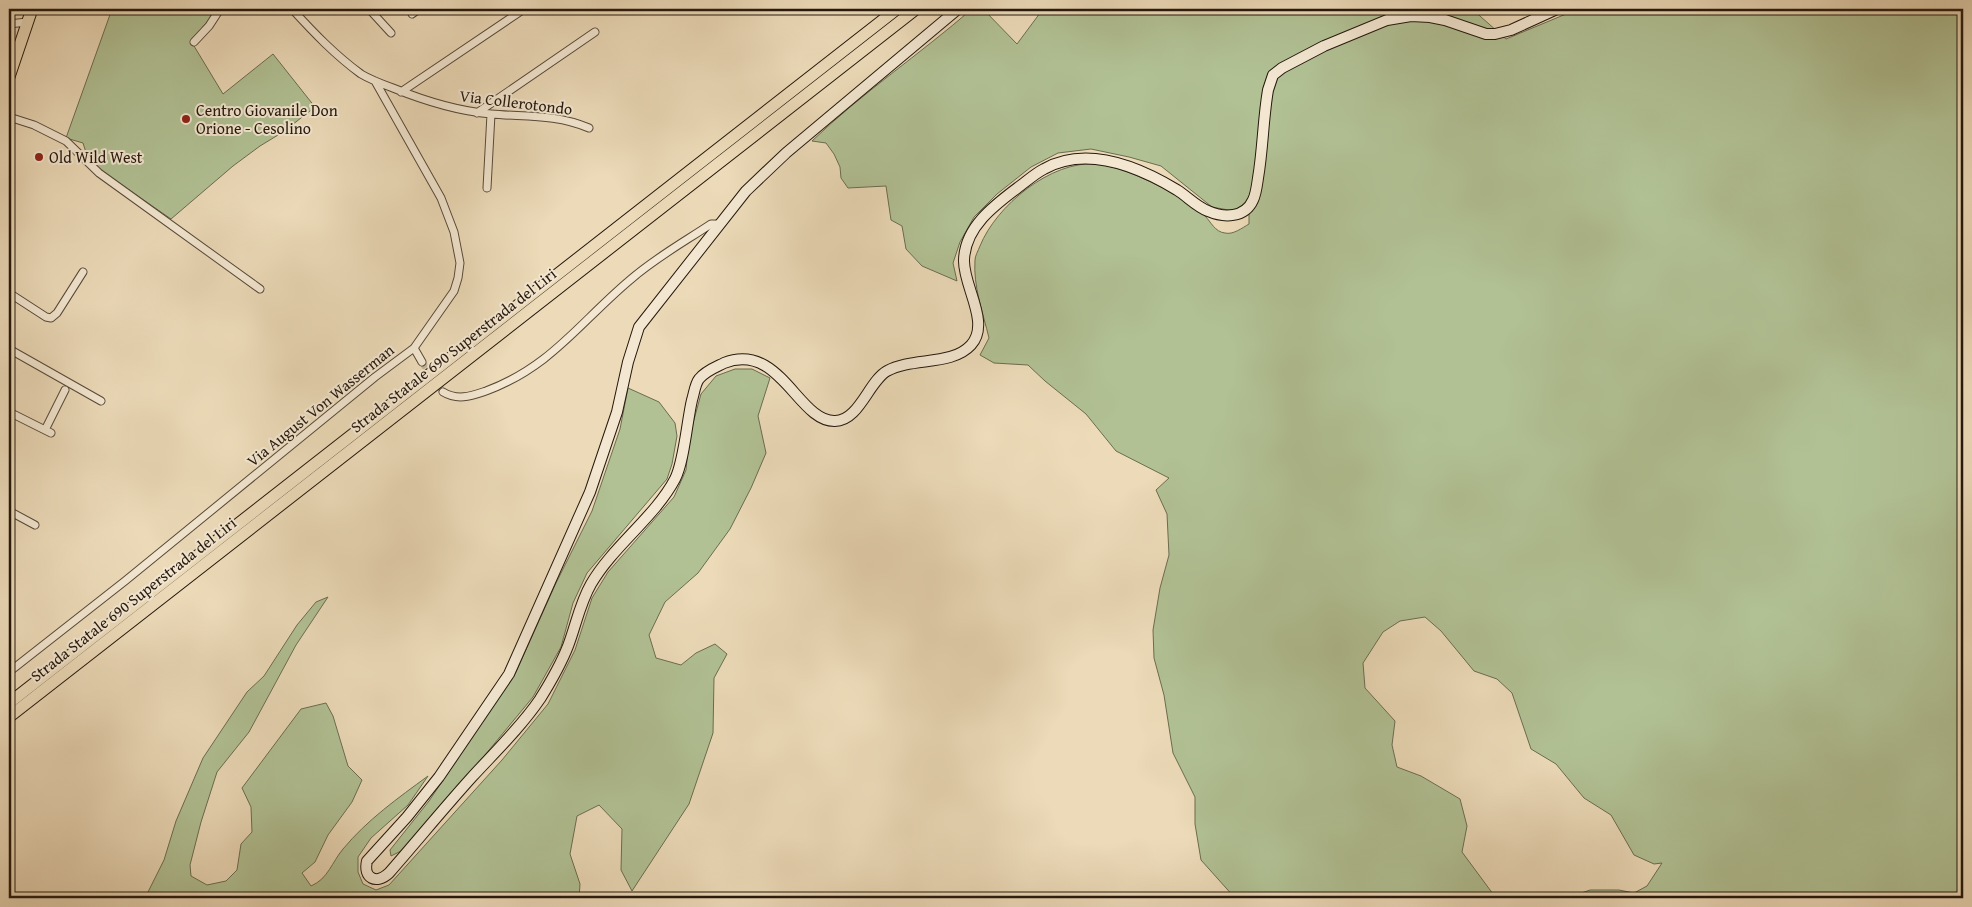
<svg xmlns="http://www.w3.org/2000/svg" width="1972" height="907" font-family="'Gentium Book Plus',serif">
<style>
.green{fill:#b1c194;stroke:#6b6c50}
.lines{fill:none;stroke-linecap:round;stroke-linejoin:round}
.minor-tunnel{stroke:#c4b396;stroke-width:7;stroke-dasharray:7 3.5;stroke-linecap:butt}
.minor-casing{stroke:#574838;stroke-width:9}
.secondary-casing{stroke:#25180d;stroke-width:12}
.primary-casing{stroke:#25180d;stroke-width:13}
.trunk-casing{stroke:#25180d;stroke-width:13}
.minor{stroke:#f3e7d1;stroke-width:7}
.secondary{stroke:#f3e7d1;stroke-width:10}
.primary{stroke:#ecdab8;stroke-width:11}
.trunk{stroke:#ecdab8;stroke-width:11}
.poi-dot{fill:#8f2418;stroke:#f3e7d1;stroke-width:2}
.labels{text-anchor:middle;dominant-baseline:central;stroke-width:4;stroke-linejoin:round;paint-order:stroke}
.street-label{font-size:16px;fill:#25180d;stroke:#f3e7d1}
.poi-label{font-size:16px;fill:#25180d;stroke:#f3e7d1;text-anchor:start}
</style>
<rect width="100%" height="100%" fill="#ecdab8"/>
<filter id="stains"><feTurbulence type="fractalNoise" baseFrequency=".004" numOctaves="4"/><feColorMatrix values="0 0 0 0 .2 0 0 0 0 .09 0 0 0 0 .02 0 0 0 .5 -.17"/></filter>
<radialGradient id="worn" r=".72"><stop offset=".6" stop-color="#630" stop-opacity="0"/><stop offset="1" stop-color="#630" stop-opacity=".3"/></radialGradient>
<path class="green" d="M112,9H200L212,16L191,41L223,94L273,54L315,107L283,132L260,146L233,166L171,219L89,162L83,143L66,138Z
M972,9H983L1017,44L1043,9H1472L1506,39L1578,9H1963V898H1567L1590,890H1619L1634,893L1647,886L1662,863L1654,864L1634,855L1611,815L1584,798L1556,764L1531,749L1512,693L1497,679L1474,671L1441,631L1425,617L1400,621L1383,632L1363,663L1365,688L1395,721L1392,745L1397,767L1421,776L1460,799L1467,826L1462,852L1496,898H1235L1201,860L1195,824V797L1173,753L1164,695L1154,658L1153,630L1160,588L1169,555L1167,514L1156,490L1169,478L1116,451L1086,414L1045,381L1028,365L994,363L980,355L989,338C983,313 973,286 975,260C975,256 978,251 980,246C996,206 1051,160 1097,164C1124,167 1168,189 1190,204C1195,208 1201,212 1205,216C1211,222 1215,232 1225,233C1233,235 1242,228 1249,224V214L1244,204L1234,211L1212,207L1161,166L1129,157L1091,149L1058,153L1031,167L997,194L974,217L960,242L953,263L957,281L922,266L906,249L902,226L891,220L886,186L848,188L841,178L840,167L834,154L826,143L812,141C862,93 920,54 972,9Z
M735,369H752L770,378L758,416L766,453L751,488L730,529L698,573L665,602L649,635L656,658L681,665L696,653L715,644L727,654L714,678L713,733L689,804L632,891L621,870L622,829L599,805L577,816L570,854L580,884L579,898H145L164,860L176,821L203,758L247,692L264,676L297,625L316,602L328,597L296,645L249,732L217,772L201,822L190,865L191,876L207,885L226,881L237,870L241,844L252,832L251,807L242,788L301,709L326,703L333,716L348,766L362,780L352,802L328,835L315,862L302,873L311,886C328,879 332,862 343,849C367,820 398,798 428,776L408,805L371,838L358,857V872L363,884L376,890L389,885L502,760L548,704L575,650L592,598L608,572L674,497L686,470L689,438L701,394L716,376Z
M628,388L659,402L675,423L677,436L672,464L667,479L587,573L573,603L561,647L533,697L475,767L401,851L391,856L390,850L429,801L516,672L556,583L592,511L620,429Z"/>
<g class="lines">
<path class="minor-tunnel" d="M422,362L443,392"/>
<defs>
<path id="minor" d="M292,9C314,33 335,55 361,74C371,80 382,84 393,88C425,101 457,111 491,114C526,117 556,114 589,128
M369,9L391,33
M412,14L419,9
M9,24L27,22
M194,42L209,26L220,9
M401,92L524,9
M477,113L595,32
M9,117L34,125L66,141L99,173L260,289
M487,188L491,114
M9,293L46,317L51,318L57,313L83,272
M414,348L422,362
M9,349L101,401
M443,392C458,401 471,396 486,391C551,367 580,322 630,280C655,258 684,242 711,224H720
M9,412L51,433
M45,430L65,390
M9,511L35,525
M9,672L125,581L375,377L414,348L454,291L458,278L460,263L454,232L441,198L375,81"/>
<path id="secondary" d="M958,9L786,153L746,191L639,327L628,362L617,412L590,492L509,674L439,777L407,817L367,861C363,878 376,885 389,873C417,841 444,808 472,777C495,752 521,727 540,699C550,683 561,664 568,646C576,625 580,603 591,584C613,546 655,517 675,479C684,462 687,421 692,400C694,394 695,384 699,379C705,371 716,367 724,363C780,341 798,422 835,421C859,421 869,381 887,371C912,357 952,366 971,345C991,323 963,286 964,260C965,226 996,204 1020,186C1028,180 1036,173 1044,169C1087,145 1139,167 1177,190C1188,197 1197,207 1208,211C1224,218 1245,218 1253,200C1256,194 1257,185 1258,178C1263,149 1263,119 1268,90L1273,75L1282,68L1324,46L1387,20L1411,16L1430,17L1445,20L1486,34H1495L1511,30L1557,9"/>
<path id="primary" d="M9,77L32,9"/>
<path id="trunk" d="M9,703L897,9
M9,717L916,9"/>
</defs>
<use href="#minor" class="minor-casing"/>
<use href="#secondary" class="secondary-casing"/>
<use href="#primary" class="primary-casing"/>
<use href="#trunk" class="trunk-casing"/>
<use href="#minor" class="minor"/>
<use href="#secondary" class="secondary"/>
<use href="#primary" class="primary"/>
<use href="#trunk" class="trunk"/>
</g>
<g class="poi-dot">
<circle cx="186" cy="119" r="5"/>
<circle cx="39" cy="157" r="5"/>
</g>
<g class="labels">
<g class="street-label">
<text transform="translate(516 102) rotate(7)">Via Collerotondo</text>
<text transform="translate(453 350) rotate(-38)">Strada Statale 690 Superstrada del Liri</text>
<text transform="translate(320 405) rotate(-39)">Via August Von Wasserman</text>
<text transform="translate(133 599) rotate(-38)">Strada Statale 690 Superstrada del Liri</text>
</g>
<g class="poi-label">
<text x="196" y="110">Centro Giovanile Don<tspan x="196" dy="18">Orione - Cesolino</tspan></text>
<text x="49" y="157">Old Wild West</text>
</g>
</g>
<rect width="1972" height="907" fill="none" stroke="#ecdab8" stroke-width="30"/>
<rect x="10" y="10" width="1952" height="887" fill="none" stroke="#25180d" stroke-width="2.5"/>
<rect x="15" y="15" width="1942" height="877" fill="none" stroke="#25180d"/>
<rect width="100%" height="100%" filter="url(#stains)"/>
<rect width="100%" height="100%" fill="url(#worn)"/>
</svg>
